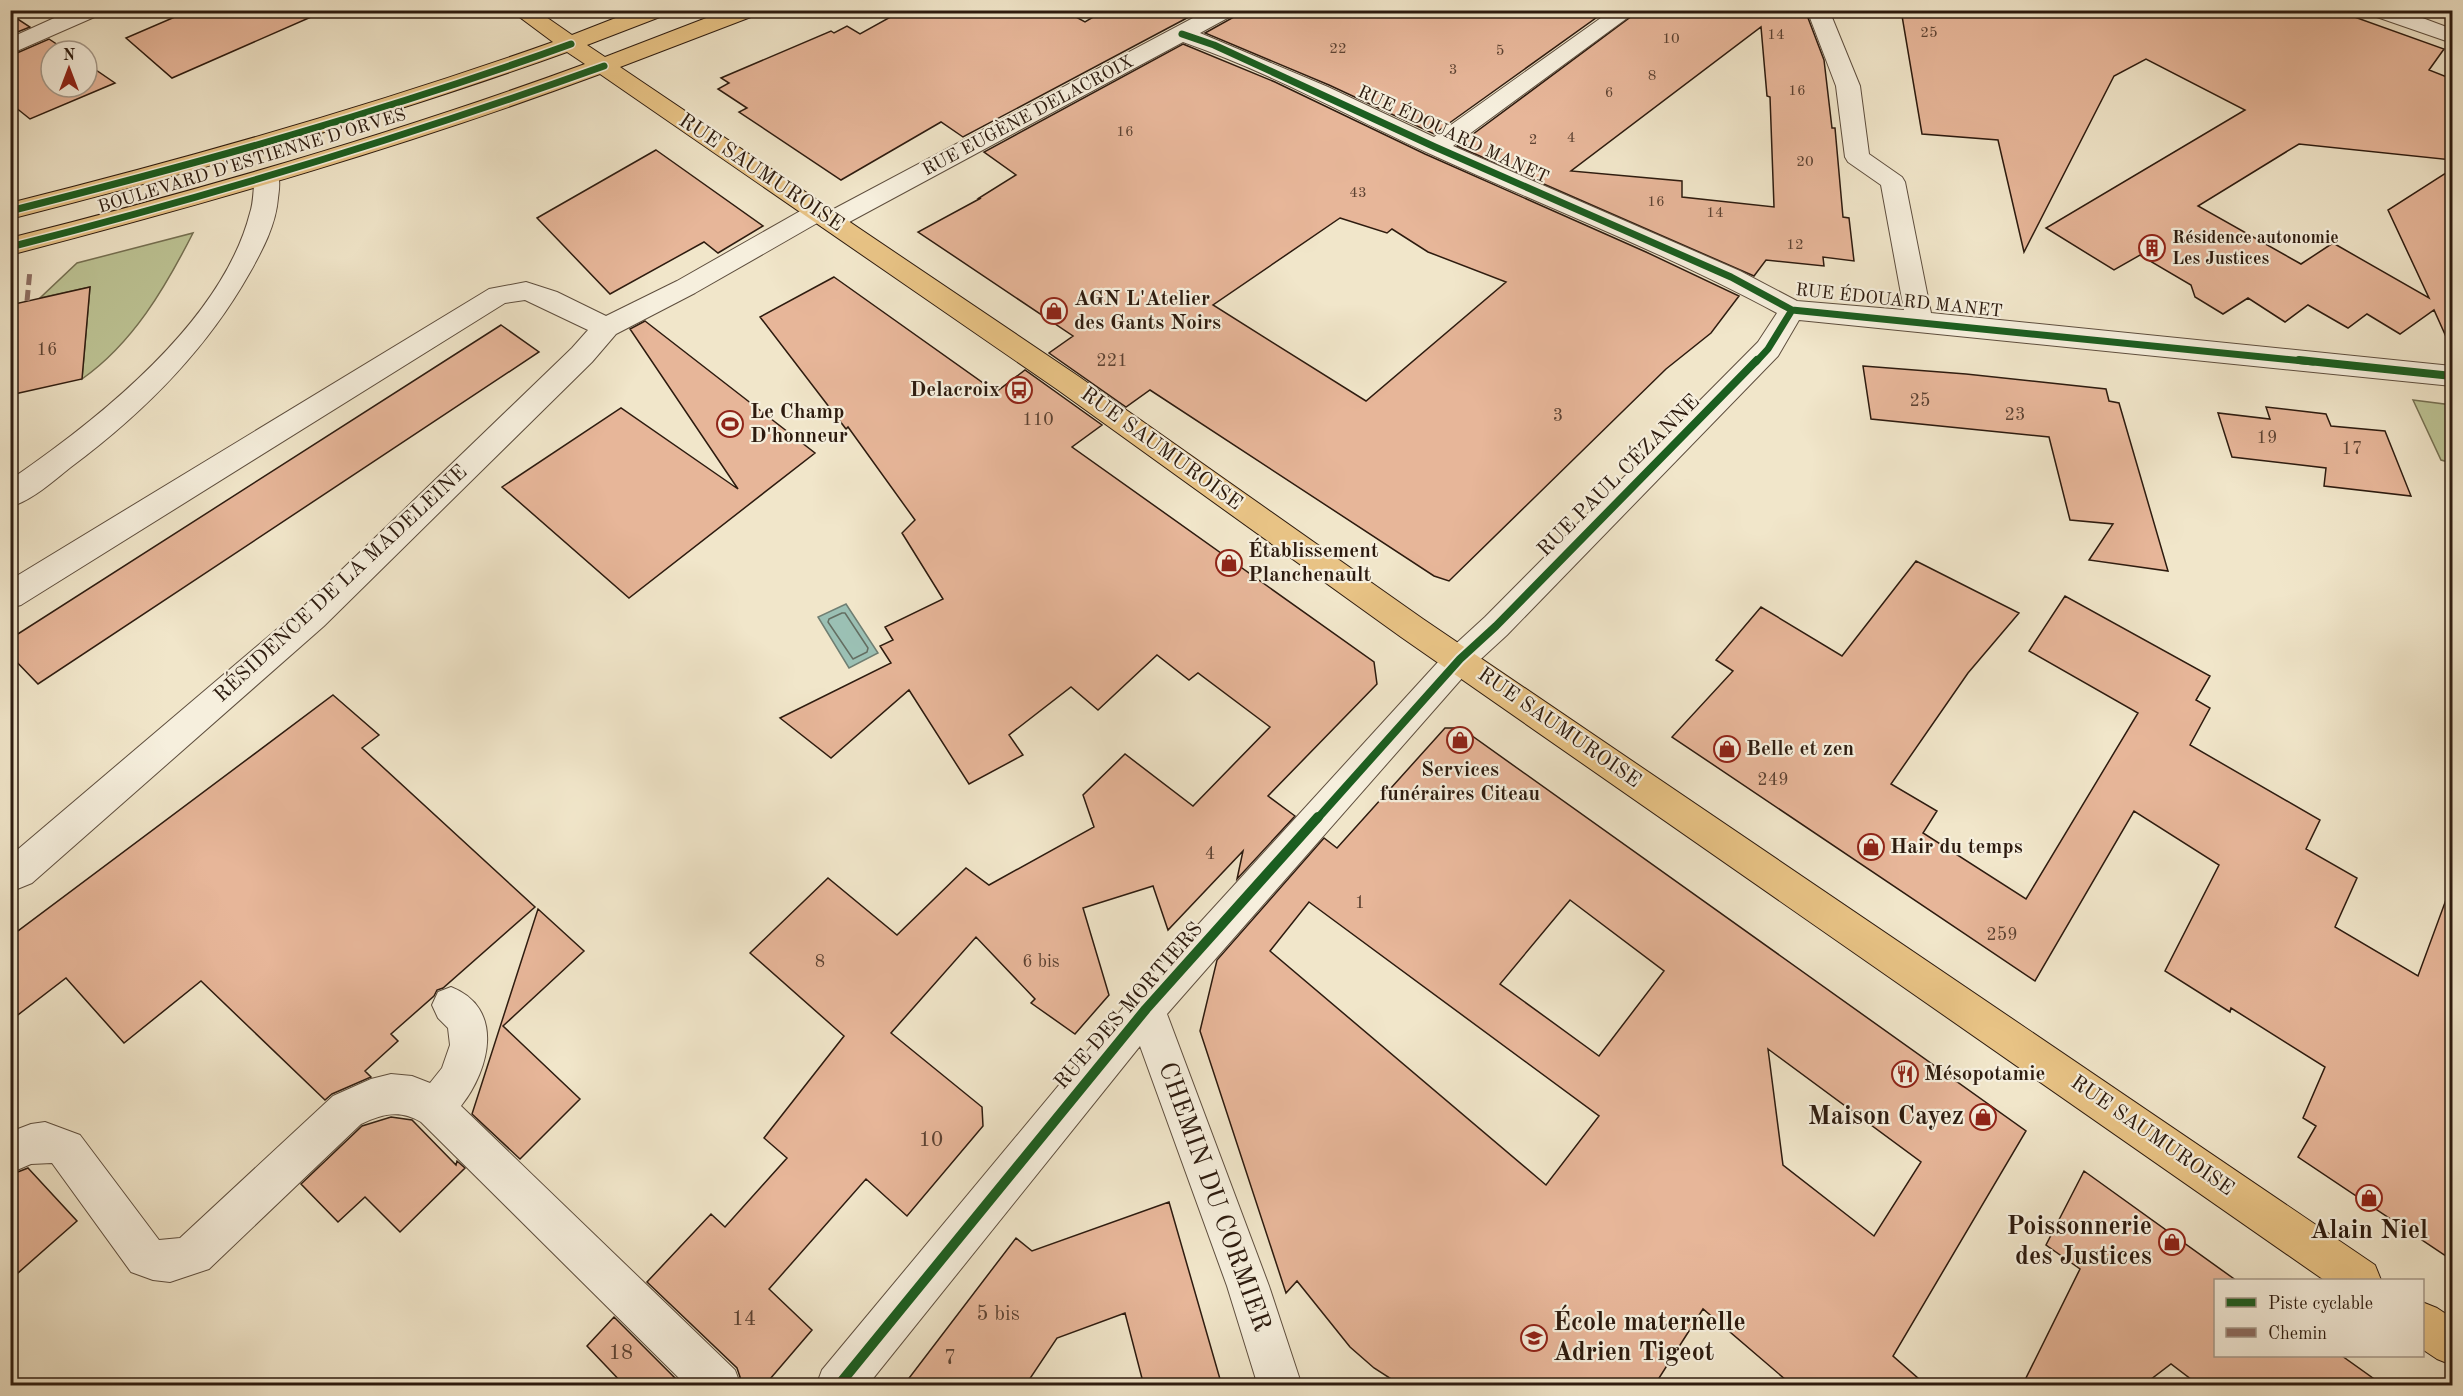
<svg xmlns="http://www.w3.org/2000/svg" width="2463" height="1396" font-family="'Old Standard TT',serif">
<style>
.green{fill:#bdc495;stroke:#757052;stroke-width:1.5}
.water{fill:#9bc0b4;stroke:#6f7e72;stroke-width:1.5}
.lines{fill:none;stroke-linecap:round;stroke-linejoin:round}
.shore{stroke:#646e62;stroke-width:1.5}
.building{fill:#e7b699;stroke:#2d1b0f;stroke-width:1.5;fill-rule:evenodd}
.minor-casing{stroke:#5e4e3e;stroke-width:2}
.major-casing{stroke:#2d1b0f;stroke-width:2}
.minor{fill:#f6efdd;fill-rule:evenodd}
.major{fill:#e8c385;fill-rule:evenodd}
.quiet{stroke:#8d6e63;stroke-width:5;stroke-dasharray:11 5;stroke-linecap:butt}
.cycleway-far2-casing{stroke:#f6efdd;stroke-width:10}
.cycleway-far1-casing{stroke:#f6efdd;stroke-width:12}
.cycleway-casing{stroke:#f6efdd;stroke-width:14}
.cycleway-far2{stroke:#1b5e20;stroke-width:7}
.cycleway-far1{stroke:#1b5e20;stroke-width:8}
.cycleway{stroke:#1b5e20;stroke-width:10}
.labels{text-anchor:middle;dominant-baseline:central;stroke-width:4.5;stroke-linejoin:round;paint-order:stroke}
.far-number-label{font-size:15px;fill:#5c4232}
.far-street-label{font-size:18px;fill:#2d1b0f;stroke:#f6efdd}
.far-poi-label{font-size:18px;font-weight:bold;fill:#2d1b0f;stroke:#f6efdd;text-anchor:start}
.number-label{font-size:18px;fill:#5c4232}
.street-label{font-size:21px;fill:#2d1b0f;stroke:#f6efdd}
.poi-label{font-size:21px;font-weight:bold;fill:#2d1b0f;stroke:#f6efdd;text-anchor:start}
.near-number-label{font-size:21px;fill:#5c4232}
.near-poi-label{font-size:26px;font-weight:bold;fill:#2d1b0f;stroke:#f6efdd;text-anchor:end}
.near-street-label{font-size:26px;fill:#2d1b0f;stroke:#f6efdd}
</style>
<rect width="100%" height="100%" fill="#f1e6ca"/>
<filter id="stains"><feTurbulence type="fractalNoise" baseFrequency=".00333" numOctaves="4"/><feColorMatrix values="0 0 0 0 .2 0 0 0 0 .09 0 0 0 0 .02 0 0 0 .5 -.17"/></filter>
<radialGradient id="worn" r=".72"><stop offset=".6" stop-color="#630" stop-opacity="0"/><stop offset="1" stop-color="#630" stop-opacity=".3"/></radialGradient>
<path class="green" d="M193,233C165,288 133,343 82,379L90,287L40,298L77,263Z
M2413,400L2452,405V463L2441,460Z"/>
<path class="water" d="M846,604L878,653L849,668L818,617Z"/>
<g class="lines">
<path class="shore" d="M842,613H845L868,648L867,652L853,659L828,622L829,619Z"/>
</g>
<path class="building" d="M191,10H327L172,78L126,38Z
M903,10H1063L1085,22L1105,10H1202L963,137L941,122L841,180L739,112L747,108L718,89L729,83L721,78L831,31L834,33L847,26L860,34Z
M1238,10H1607L1434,134L1329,85L1205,33L1234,17Z
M1640,10H1805L1824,60L1832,128H1835L1843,217L1849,218L1854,261L1823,257L1824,266L1766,260L1754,276L1457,146ZM1761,27L1767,96L1770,97L1774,207L1682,197V181L1571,171Z
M1901,10H2335L2444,49L2429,70L2452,79V160L2299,144L2198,206L2301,264L2333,243L2429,298L2388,210L2452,169V350L2434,310L2400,334L2367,314L2348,328L2308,305L2285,322L2248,298L2223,314L2195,297L2191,285L2140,255L2114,270L2046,228L2245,110L2146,59L2114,76L2024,252L1998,140L1922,134Z
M10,14L30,27L10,35Z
M49,39L67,51H51V87H87V64L115,83L30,119L10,103V56Z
M1183,44L1275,82L1425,154L1646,252L1739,296L1711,333L1666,369L1449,581L1434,576L1150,390L1126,407L1049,353L1073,336L918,232L981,198H979L1016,175L984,152ZM1340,218L1387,233L1392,229L1428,252L1506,282L1366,401L1213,305Z
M656,150L763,226L718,253L704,242L610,294L537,218Z
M834,277L996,392L1025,370L1102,425L1072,447L1374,662L1377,684L1268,796L1295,816L1237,879L1243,851L1168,930L1153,886L1083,908L1109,995L1075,1034L1031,1003L1035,999L976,937L891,1033L982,1107L983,1126L907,1216L866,1179L769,1289L812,1330L764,1386H743L737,1368L647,1282L711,1214L725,1227L787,1158L764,1138L844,1036L750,953L828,878L897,935L966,868L989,885L1094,827L1083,795L1125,754L1193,806L1270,727L1198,673L1189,680L1157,655L1098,710L1071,687L1009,735L1023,755L969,784L909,690L831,758L780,718L891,663L880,646L893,640L885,627L943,599L902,533L915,520L848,427L846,429L760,317Z
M90,287L82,379L10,395V305Z
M645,321L815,453L629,598L502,487L621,408L738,489L630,329Z
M501,325L539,352L38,684L10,655V639Z
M1863,366L1966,374L2106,389L2109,401L2119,403L2168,571L2089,560L2113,524L2070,520L2049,437L1871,419Z
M2266,407L2326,414L2331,426L2385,431L2411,496L2324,486L2326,468L2232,457L2218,413L2270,419Z
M1916,561L2019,613L1968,673L1891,784L1937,811L1923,833L2026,899L2138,713L2029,651L2065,596L2210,676L2196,700L2210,708L2190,745L2320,820L2306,849L2357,878L2335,927L2418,976L2447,897L2452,898V1260L2298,1157L2316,1126L2303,1118L2325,1067L2231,1008L2230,1012L2165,971L2219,865L2134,811L2035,981L1672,737L1733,671L1716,660L1761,607L1842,656Z
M333,695L379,735L362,748L535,907L443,988L437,990L434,996L391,1034L398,1041L365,1071L371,1077L332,1094L325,1100L201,981L124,1043L66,978L10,1021V937Z
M1445,728H1461L2026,1131L1893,1356L1927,1386H1793L1703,1309L1654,1386H1402L1374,1368L1350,1347L1297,1281L1286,1293L1200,1031L1217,960L1324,838L1337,848ZM1570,900L1664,971L1599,1056L1500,984ZM1309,902L1599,1116L1546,1185L1270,951ZM1768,1049L1921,1162L1874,1236L1783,1165Z
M538,909L584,951L503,1026L580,1099L520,1159L472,1114Z
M391,1117L412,1120L456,1165L457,1161L465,1168L400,1232L365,1197L338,1222L301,1184L362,1126Z
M28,1168L77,1221L10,1280V1175Z
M2084,1171L2237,1281H2216V1356H2342L2384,1386H2200L2171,1364L2142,1386H2022L2080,1269L2046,1245Z
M1169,1202L1222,1386H1144L1125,1313L1057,1338L1025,1386H903L1016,1238L1032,1251Z
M614,1317L683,1386H625L587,1346Z"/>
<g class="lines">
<defs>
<path id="minor" d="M72,10H102L99,15L10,54V38Z
M1208,10H1236L1233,15L1200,33L1328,87L1434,137L1612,10H1638L1453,146L1740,271L1797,301L1904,310L1881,185L1848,162L1845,157L1836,86L1807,10H1829L1860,86L1869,154L1902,177L1905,182L1931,313L2452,366V386L1799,320L1778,356L1507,635L1471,668L1167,1014L1269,1286L1302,1386H1258L1227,1286L1140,1046L867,1386H816L822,1370L1133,996L1449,650L1485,617L1758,342L1777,313C1664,252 1543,206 1426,152C1346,115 1267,71 1183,42L840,227L831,229L822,227L819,222L695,293L616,334L592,362L324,626L32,883L10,892V856L302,608L572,348L588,330L525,300L505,303L21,605L10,608V580L489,289L526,282L557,292L606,316L677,281L809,206L818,204L827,206L830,211Z
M2368,10H2401L2452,29V43L2371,15Z
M267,169L276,172C281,179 279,189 278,198C276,225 262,251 249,274C205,352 142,414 71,467C53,481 33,500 10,507V480C99,419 222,322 250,213C254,201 253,189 255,177L258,172Z
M451,987C505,1008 490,1069 461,1106L735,1370L741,1386H687L421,1122C400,1109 382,1114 361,1124L209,1269L170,1282L153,1280L131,1272L52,1163L31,1164L10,1173V1132L31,1124L45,1122L80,1135L159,1240L180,1238L333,1096L371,1079L391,1074L412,1076L430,1083L442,1068L450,1045L448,1028L438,1018L432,1005L438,992Z"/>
<path id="major" d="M510,10H536L572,35L636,10H668L665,15L587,45L605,57L727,10H759L756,15L620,67L1078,376L1423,619L2375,1265L2381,1280H2324L1401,637L1058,390L600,74C407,146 209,203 10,255V238C204,189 397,133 585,64L567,52C384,118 199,171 10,219V203C194,157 375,105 553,42Z
M2422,1302L2437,1308L2452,1318V1365L2437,1359L2422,1349Z"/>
</defs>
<use href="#minor" class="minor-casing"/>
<use href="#major" class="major-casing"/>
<use href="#minor" class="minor"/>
<use href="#major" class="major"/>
<path class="quiet" d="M27,301L30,270"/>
<defs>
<path id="cycleway-far2" d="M1182,34L1214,45L1435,147L1731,277L1792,310L2313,362
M10,211C200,163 387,111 571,44
M10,247C211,196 409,136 604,66
M1756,362L1768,349L1792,310"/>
<path id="cycleway-far1" d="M2299,360L2452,376
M1317,819L1460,659L1496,626L1757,360"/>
<path id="cycleway" d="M838,1386L1146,1009L1318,817"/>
</defs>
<use href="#cycleway-far2" class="cycleway-far2-casing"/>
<use href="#cycleway-far1" class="cycleway-far1-casing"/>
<use href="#cycleway" class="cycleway-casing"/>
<use href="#cycleway-far2" class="cycleway-far2"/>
<use href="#cycleway-far1" class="cycleway-far1"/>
<use href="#cycleway" class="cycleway"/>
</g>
<defs>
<symbol id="building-ring" viewBox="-11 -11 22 22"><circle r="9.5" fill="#f6efdd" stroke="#8f2418" stroke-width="1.5"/><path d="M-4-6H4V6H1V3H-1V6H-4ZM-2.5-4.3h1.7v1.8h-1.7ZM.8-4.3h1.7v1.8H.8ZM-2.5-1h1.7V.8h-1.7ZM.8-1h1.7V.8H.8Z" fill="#8f2418"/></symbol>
<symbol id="shop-ring" viewBox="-11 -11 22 22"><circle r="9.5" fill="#f6efdd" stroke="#8f2418" stroke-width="1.5"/><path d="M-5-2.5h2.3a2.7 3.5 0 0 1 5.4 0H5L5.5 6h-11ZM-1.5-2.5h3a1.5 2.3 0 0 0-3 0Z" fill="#8f2418"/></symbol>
<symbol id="bus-ring" viewBox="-11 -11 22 22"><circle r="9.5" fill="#f6efdd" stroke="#8f2418" stroke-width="1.5"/><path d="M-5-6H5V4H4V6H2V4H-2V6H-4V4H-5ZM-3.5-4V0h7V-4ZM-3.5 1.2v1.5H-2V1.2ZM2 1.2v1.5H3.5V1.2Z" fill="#8f2418"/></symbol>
<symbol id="stadium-ring" viewBox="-11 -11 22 22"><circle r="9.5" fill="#f6efdd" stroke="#8f2418" stroke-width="1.5"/><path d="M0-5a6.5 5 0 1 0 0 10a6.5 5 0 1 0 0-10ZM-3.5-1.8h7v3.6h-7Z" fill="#8f2418"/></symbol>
<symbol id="restaurant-ring" viewBox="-11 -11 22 22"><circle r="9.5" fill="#f6efdd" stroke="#8f2418" stroke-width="1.5"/><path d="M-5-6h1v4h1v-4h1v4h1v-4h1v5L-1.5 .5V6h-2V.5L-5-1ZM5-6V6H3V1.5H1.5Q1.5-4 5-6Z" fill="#8f2418"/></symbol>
<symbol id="school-ring" viewBox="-11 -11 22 22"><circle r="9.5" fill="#f6efdd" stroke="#8f2418" stroke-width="1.5"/><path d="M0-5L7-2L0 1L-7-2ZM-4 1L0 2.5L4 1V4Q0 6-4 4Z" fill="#8f2418"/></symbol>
</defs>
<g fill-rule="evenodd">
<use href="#building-ring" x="2137" y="233" width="30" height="30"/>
<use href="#shop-ring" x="1039" y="296" width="30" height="30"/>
<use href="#bus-ring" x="1004" y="375" width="30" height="30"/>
<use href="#stadium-ring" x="715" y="409" width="30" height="30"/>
<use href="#shop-ring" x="1214" y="548" width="30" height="30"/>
<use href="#shop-ring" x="1445" y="725" width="30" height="30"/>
<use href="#shop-ring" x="1712" y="734" width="30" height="30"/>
<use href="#shop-ring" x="1856" y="832" width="30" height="30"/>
<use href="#restaurant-ring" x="1890" y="1059" width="30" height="30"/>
<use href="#shop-ring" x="1968" y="1102" width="30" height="30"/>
<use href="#shop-ring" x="2354" y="1183" width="30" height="30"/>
<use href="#shop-ring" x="2157" y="1227" width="30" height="30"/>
<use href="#school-ring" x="1519" y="1323" width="30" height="30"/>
</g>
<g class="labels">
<g class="far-number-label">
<text x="1929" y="33">25</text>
<text x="1776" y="35">14</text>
<text x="1671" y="39">10</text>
<text x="1338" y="49">22</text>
<text x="1500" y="51">5</text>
<text x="1453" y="70">3</text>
<text x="1652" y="76">8</text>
<text x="1797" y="91">16</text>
<text x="1609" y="93">6</text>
<text x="1125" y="132">16</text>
<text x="1571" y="138">4</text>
<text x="1533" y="140">2</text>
<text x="1805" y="162">20</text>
<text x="1358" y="193">43</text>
<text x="1656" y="202">16</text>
<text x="1715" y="213">14</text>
<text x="1795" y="245">12</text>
</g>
<g class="far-street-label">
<text transform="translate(1028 116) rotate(-28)">RUE EUGÈNE DELACROIX</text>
<text transform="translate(1453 135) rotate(25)">RUE ÉDOUARD MANET</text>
<text transform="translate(252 161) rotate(-17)">BOULEVARD D'ESTIENNE D'ORVES</text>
<text transform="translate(1899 301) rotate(6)">RUE ÉDOUARD MANET</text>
</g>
<g class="far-poi-label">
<text x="2172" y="238">Résidence autonomie<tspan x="2172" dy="21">Les Justices</tspan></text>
</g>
<g class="number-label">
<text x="47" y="350">16</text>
<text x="1112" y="361">221</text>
<text x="1920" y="401">25</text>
<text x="2015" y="415">23</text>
<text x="1558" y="416">3</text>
<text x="1038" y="420">110</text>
<text x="2267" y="438">19</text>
<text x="2352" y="449">17</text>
<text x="1773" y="780">249</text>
<text x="1210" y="854">4</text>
<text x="1360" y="903">1</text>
<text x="2002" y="935">259</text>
<text x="820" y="962">8</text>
<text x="1041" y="962">6 bis</text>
</g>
<g class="street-label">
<text transform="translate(761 173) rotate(34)">RUE SAUMUROISE</text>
<text transform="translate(1161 449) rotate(36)">RUE SAUMUROISE</text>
<text transform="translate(1619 476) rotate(-45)">RUE PAUL CÉZANNE</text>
<text transform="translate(341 584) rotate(-43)">RÉSIDENCE DE LA MADELEINE</text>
<text transform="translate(1559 728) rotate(35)">RUE SAUMUROISE</text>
<text transform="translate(1129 1006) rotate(-49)">RUE DES MORTIERS</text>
<text transform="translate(2152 1136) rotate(35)">RUE SAUMUROISE</text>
</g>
<g class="poi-label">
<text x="1074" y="299">AGN L'Atelier<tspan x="1074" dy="24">des Gants Noirs</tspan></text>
<text x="1000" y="390" text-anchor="end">Delacroix</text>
<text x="750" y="412">Le Champ<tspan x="750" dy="24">D'honneur</tspan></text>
<text x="1248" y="551">Établissement<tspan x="1248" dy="24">Planchenault</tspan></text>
<text x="1746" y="749">Belle et zen</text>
<text x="1460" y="770" text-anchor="middle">Services<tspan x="1460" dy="24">funéraires Citeau</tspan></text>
<text x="1890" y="847">Hair du temps</text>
<text x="1924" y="1074">Mésopotamie</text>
</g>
<g class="near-number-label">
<text x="931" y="1140">10</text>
<text x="998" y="1314">5 bis</text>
<text x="744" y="1319">14</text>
<text x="621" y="1353">18</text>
<text x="950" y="1358">7</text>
</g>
<g class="near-poi-label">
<text x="1964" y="1117">Maison Cayez</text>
<text x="2152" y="1227">Poissonnerie<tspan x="2152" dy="30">des Justices</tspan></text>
<text x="2369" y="1231" text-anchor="middle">Alain Niel</text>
<text x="1553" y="1323" text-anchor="start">École maternelle<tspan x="1553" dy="30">Adrien Tigeot</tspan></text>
</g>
<g class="near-street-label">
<text transform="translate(1214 1197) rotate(70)">CHEMIN DU CORMIER</text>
</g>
</g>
<rect width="2463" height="1396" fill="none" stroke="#f1e6ca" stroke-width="36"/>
<rect x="12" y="12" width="2439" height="1372" fill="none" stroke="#2d1b0f" stroke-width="3"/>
<rect x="18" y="18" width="2427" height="1360" fill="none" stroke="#2d1b0f" stroke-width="1.5"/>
<rect x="2214" y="1279" width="210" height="78" fill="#f6efdd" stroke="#a69a8b" stroke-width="1.5"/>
<rect x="2226" y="1298" width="30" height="9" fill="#1b5e20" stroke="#a69a8b" stroke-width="1.5"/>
<text x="2268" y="1309" font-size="18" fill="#2d1b0f">Piste cyclable</text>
<rect x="2226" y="1328" width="30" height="9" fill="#8d6e63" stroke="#a69a8b" stroke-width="1.5"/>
<text x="2268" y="1339" font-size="18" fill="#2d1b0f">Chemin</text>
<g transform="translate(69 69)"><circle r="28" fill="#f6efdd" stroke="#a69a8b" stroke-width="1.5"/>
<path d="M0-4.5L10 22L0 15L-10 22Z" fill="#8f2418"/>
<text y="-9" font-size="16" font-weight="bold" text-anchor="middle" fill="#2d1b0f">N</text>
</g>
<rect width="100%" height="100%" filter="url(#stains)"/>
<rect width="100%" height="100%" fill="url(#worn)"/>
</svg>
